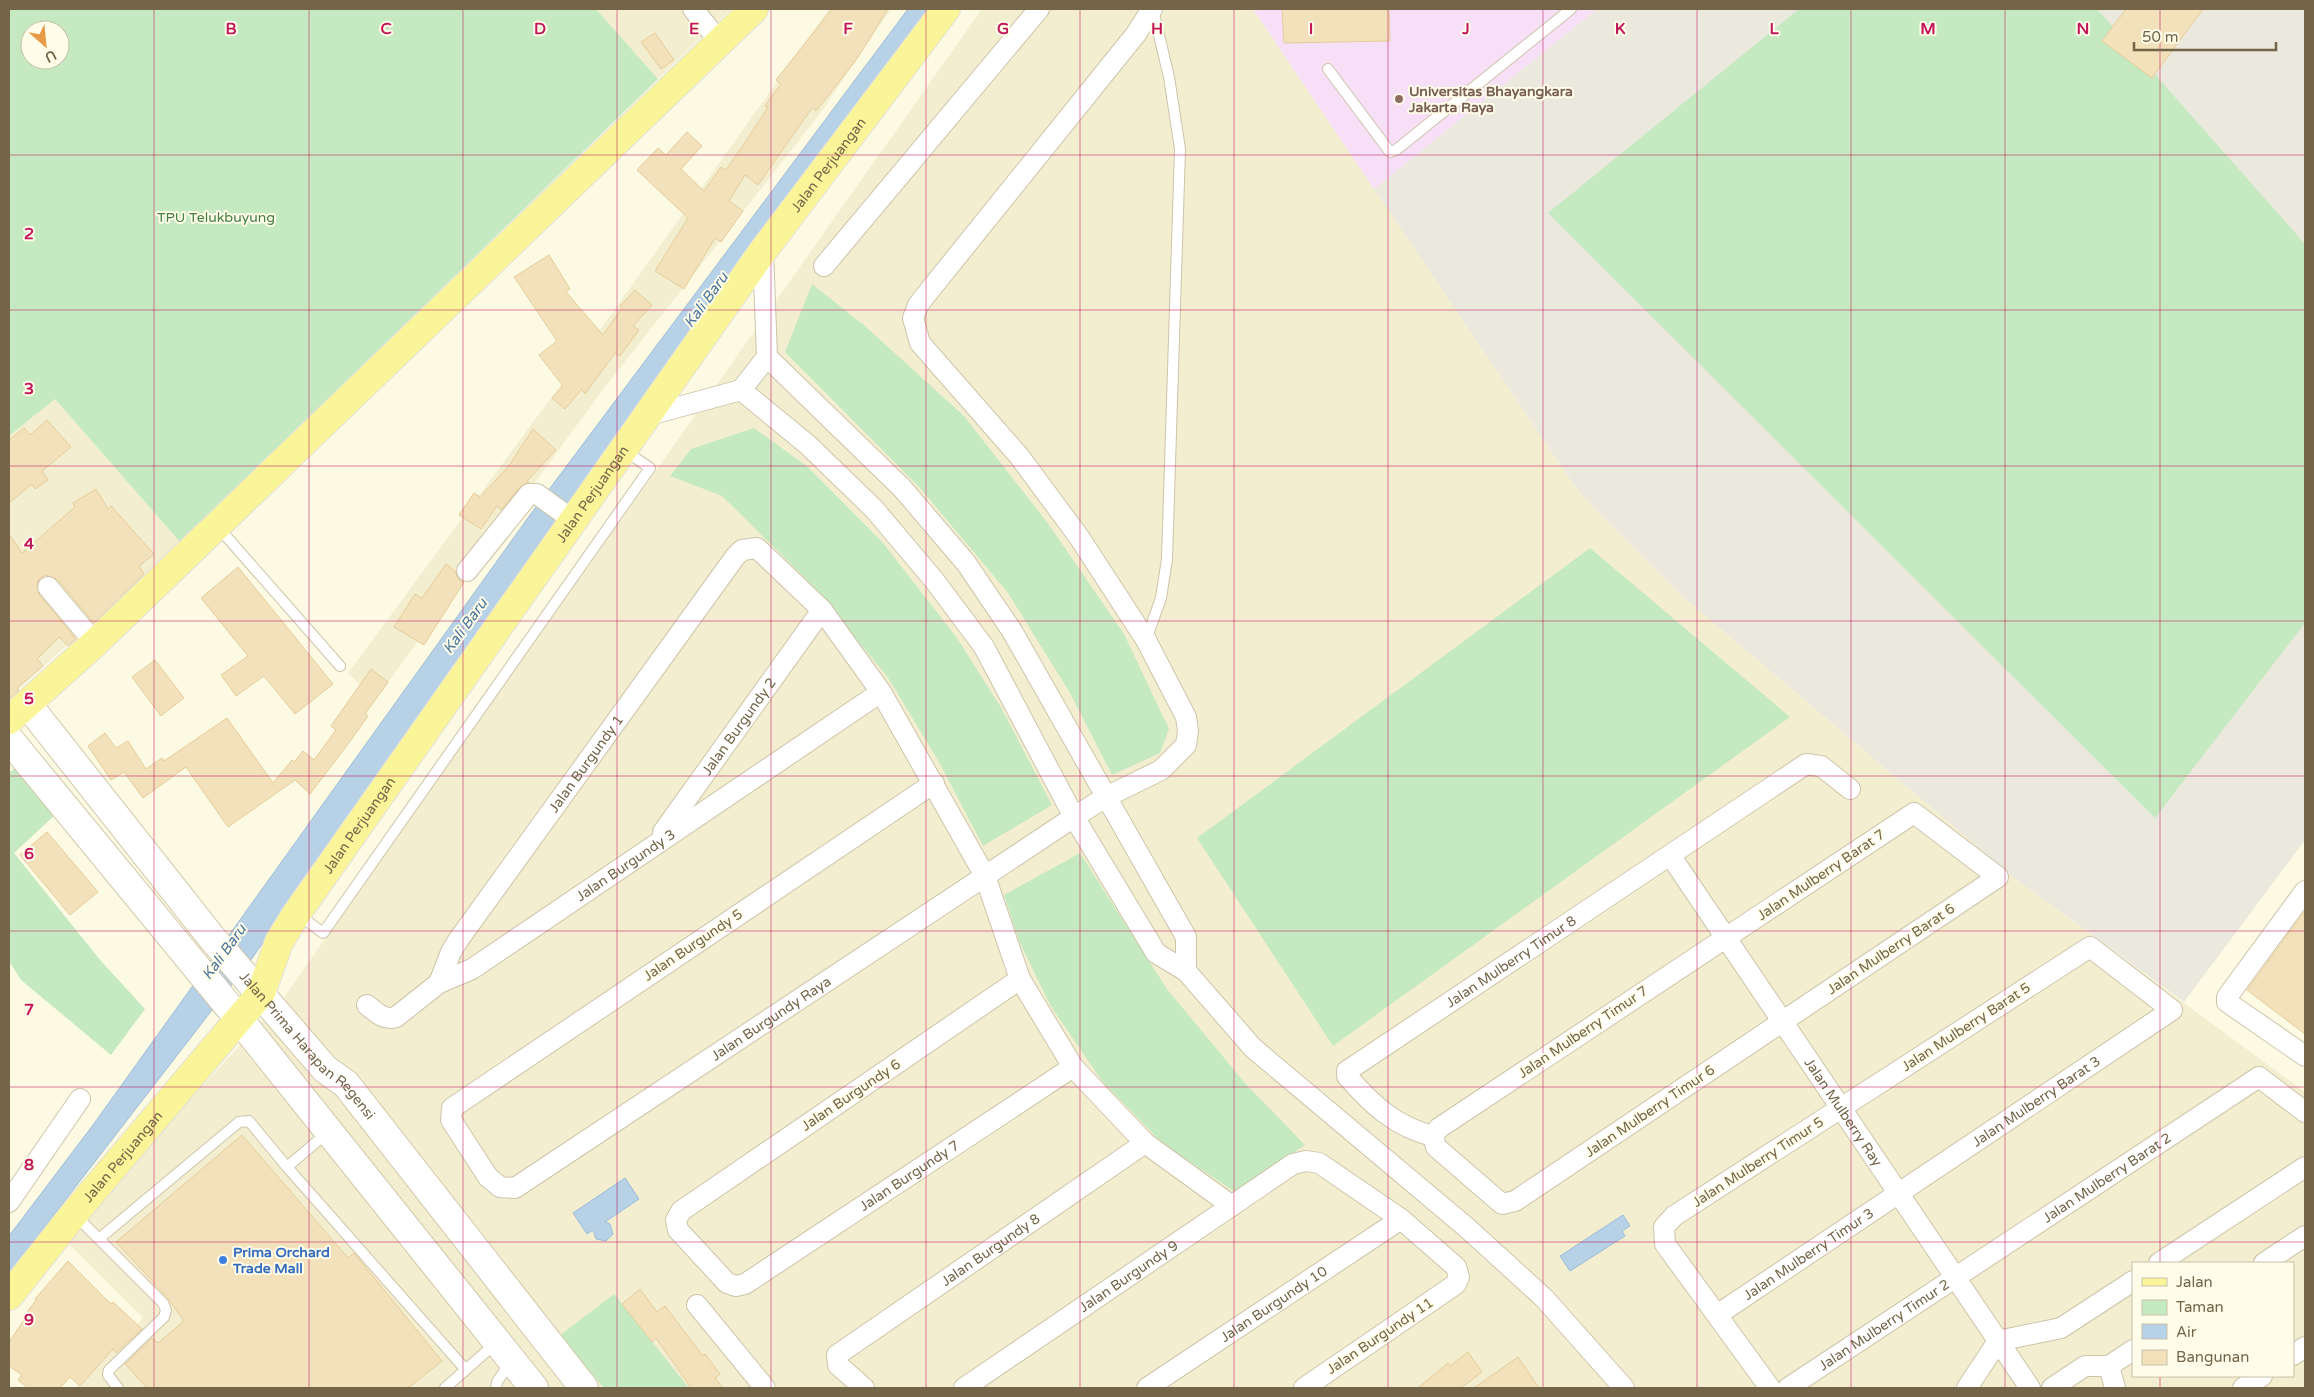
<svg xmlns="http://www.w3.org/2000/svg" width="2314" height="1397" font-family="'Varela Round',sans-serif">
<style>
.residential{fill:#f4eed1;fill-rule:evenodd}
.industrial{fill:#ebe8de}
.education{fill:#f7dff8}
.green{fill:#c5eac1;fill-rule:evenodd}
.water{fill:#b7d1e6;stroke:#9dbdd8}
.building{fill:#f2e1ba;stroke:#e5cd9a}
.lines{fill:none;stroke-linecap:round;stroke-linejoin:round}
.lane-casing{stroke:#cec4a9;stroke-width:12}
.street-casing{stroke:#cec4a9;stroke-width:22}
.secondary-casing{stroke:#d1c6a7;stroke-width:30}
.primary-casing{stroke:#e3e0db;stroke-width:30}
.lane{stroke:#fff;stroke-width:10}
.street{stroke:#fff;stroke-width:20}
.secondary{stroke:#fff;stroke-width:28}
.primary{stroke:#fbf59a;stroke-width:28}
.grid{fill:none;stroke:#c2185b;stroke-width:1;stroke-opacity:0.55}
.education-dot{fill:#8d6e63;stroke:#fffde9;stroke-width:2}
.shop-dot{fill:#3f7fe0;stroke:#fffde9;stroke-width:2}
.labels{text-anchor:middle;dominant-baseline:central;stroke-width:4;stroke-linejoin:round;paint-order:stroke}
.education-label{font-size:14px;font-weight:bold;fill:#785e54;stroke:#fffde9;text-anchor:start}
.street-label{font-size:14px;fill:#746549;stroke:#fffde9}
.park-label{font-size:14px;fill:#438043;stroke:#fffde9}
.shop-label{font-size:14px;font-weight:bold;fill:#366cbe;stroke:#fffde9;text-anchor:start}
.water-label{font-size:15px;font-style:italic;fill:#4b779d;stroke:#fffde9}
.grid-label{font-size:16px;text-anchor:middle;font-weight:bold;fill:#c2185b;stroke:#fffde9;stroke-width:4;stroke-linejoin:round;paint-order:stroke}
</style>
<rect width="100%" height="100%" fill="#fcfae3"/>
<path class="residential" d="M596,9H731L658,79Z
M829,9H891L819,115L605,387L375,700L348,673L573,368Z
M982,9H1253L1578,491L1683,597L2017,880L2305,1092V1388H76L143,1318L62,1237L282,1000ZM2133,1263H2293V1376H2133Z
M55,399L180,542L9,698V436Z"/>
<path class="industrial" d="M1597,9H2305V840L2184,1002L2017,880L1683,597L1578,491L1374,189Z"/>
<path class="education" d="M1253,9H1597L1374,189Z"/>
<path class="green" d="M9,9H596L658,79L180,542L55,399L9,436ZM30,30H60V60H30Z
M1799,9H2097L2305,244V623L2155,818L1548,213Z
M812,284L865,326L964,416L1047,522L1124,634L1169,729L1160,753L1112,775L1070,693L1008,593L920,488L785,352Z
M754,428L808,467L883,543L957,638L1002,709L1052,805L983,846L939,762L887,676L804,577L722,496L670,476L691,449Z
M1590,548L1790,717L1333,1046L1197,838Z
M18,765L55,815L14,853L101,961L145,1009L111,1055L21,980L9,961V773Z
M1080,853L1167,989L1244,1082L1305,1145L1235,1192L1162,1143L1102,1081L1050,1005L1019,941L1004,895Z
M614,1294L689,1388H604L559,1336Z"/>
<path class="water" d="M908,9H933L779,214L547,532L253,957L9,1273V1236L93,1125L530,515Z
M625,1178L639,1199L605,1222L610,1224L613,1234L606,1241L596,1239L593,1230L587,1234L573,1213Z
M1623,1215L1630,1226L1622,1231L1625,1236L1570,1271L1560,1256Z"/>
<path class="building" d="M832,9H888L856,60L816,111L812,108L758,185L745,175L729,201L743,211L721,242L715,238L684,289L655,271L688,218L637,170L658,148L666,155L687,132L702,146L681,169L704,191L721,167L726,170L748,138L768,107L765,106L781,84L776,80Z
M1282,9H1389L1390,41L1284,43Z
M2126,9H2203L2152,78L2102,41Z
M655,33L674,60L661,69L641,42Z
M549,255L570,289L566,292L603,335L622,308L620,306L635,290L652,305L633,326L639,330L620,356L615,353L585,394L582,389L565,409L552,398L563,386L539,355L557,341L514,277Z
M47,420L71,447L42,471L48,480L35,489L32,484L9,503V440L24,428L30,435Z
M533,429L556,450L527,481L529,482L520,487L501,510L497,506L481,529L459,515L474,493L480,497L508,467Z
M96,489L108,509L111,506L154,554L139,566L144,574L94,623L57,579L46,575L40,578L37,583L39,594L76,639L68,646L59,637L37,659L43,666L17,688L19,690L9,699V534L22,553L75,507L73,503Z
M446,564L455,571L459,580L464,582L424,645L394,627L415,594L422,598Z
M238,567L333,684L295,714L264,676L236,696L221,675L248,656L201,598Z
M155,660L184,698L161,716L132,677Z
M371,669L388,682L365,714L368,716L351,740L310,794L295,780L228,827L186,767L143,798L124,772L111,780L88,746L105,733L116,748L128,741L146,769L162,758L164,761L227,718L273,783L292,760L294,762L303,751L314,760L336,730L331,726Z
M47,832L98,892L70,915L20,855Z
M2305,911V1034L2247,990Z
M242,1135L348,1258L354,1253L442,1361L408,1388H147L125,1364L152,1338L158,1343L184,1321L168,1298L116,1242Z
M68,1261L111,1304L113,1302L142,1329L116,1353L113,1349L80,1386L70,1377L60,1388H28L18,1380L22,1375L9,1366V1342L26,1317L24,1316L36,1300L35,1299Z
M640,1289L657,1312L665,1306L703,1356L705,1354L720,1374L715,1378L723,1388H691L656,1338L652,1342L622,1304Z
M1468,1352L1482,1372L1461,1388H1418L1448,1363L1450,1366Z
M1518,1357L1539,1388H1474Z"/>
<g class="lines">
<defs>
<path id="lane" d="M1328,69L1390,152L1396,150L1571,9
M218,527L340,666
M1146,640L1161,598L1167,559L1180,149L1169,77L1153,10
M298,914L323,933L650,468L624,450
M287,1167L328,1132
M75,1215L163,1303L166,1310L164,1317L109,1370L108,1375L118,1388
M100,1238L239,1122L249,1121L287,1167L466,1370
M445,1388L497,1342
M496,1388L497,1382L511,1361"/>
<g id="street">
<path d="M693,9L720,42"/>
<path d="M763,251L767,357L902,488L966,563L1012,631L1186,937V971"/>
<path d="M824,266L1039,9"/>
<path d="M741,390L767,357"/>
<path d="M649,415L741,390L808,445L874,509L934,580L984,647L1074,817L1156,953L1186,971L1253,1048L1466,1227L1544,1298L1624,1388"/>
<path d="M467,571L529,494H537L574,521"/>
<path d="M48,587L95,643"/>
<path id="s1" d="M934,783L452,1108L451,1120L488,1177L500,1187L515,1188L1074,817L1106,797L1161,770L1186,745L1188,731L1186,717L1146,640L1079,537L1019,456L920,343L913,318L918,305L929,291L1136,34L1152,9"/>
<path d="M1914,813L1998,877L1515,1201L1502,1204L1436,1147L1433,1136L1439,1128Z"/>
<path id="s2" d="M663,832L822,610"/>
<path id="s3" d="M1670,855L2030,1388"/>
<path d="M2305,891L2227,997V1002L2305,1056"/>
<path id="s4" d="M1020,979L681,1211L676,1220L678,1230L727,1283L736,1286L745,1284L1073,1067"/>
<path id="s5" d="M439,983L451,952L459,939L735,557L742,550L757,548L822,610L881,692L985,876L1020,979L1073,1067L1145,1143L1232,1206"/>
<path id="s6" d="M367,1005C376,1012 384,1021 396,1017L439,983L472,969L881,692"/>
<path id="s7" d="M1433,1136C1396,1127 1372,1105 1347,1076V1071L1806,764L1821,766L1850,789"/>
<path d="M9,1202L80,1099"/>
<path d="M2159,1263L2305,1167"/>
<path d="M2264,1263L2305,1236"/>
<path d="M697,1305L765,1388"/>
<path id="s8" d="M1717,1315L2172,1010L2090,947L1674,1216L1664,1227L1665,1244L1770,1388"/>
<path d="M2293,1355L2305,1347"/>
<path d="M2109,1366L2133,1350"/>
<path id="s9" d="M864,1388L838,1365L837,1355L1145,1143"/>
<path id="s10" d="M964,1388L1293,1164L1306,1161L1319,1163L1401,1219L1456,1267L1459,1277L1456,1284L1304,1388"/>
<path id="s11" d="M1147,1388L1401,1219"/>
<path id="s12" d="M1788,1388L2259,1077L2305,1112"/>
<path d="M1967,1388L1998,1341L2061,1328L2133,1281"/>
<path d="M2052,1388L2085,1366H2109L2115,1388"/>
<path d="M2243,1388L2262,1376"/>
</g>
<g id="secondary">
<path id="s13" d="M28,705L212,938L325,1069L346,1084L584,1388"/>
<path d="M9,739L239,1019L534,1388"/>
</g>
<g id="primary">
<path d="M9,720L95,643L754,9"/>
<path id="s14" d="M9,1296L74,1214L261,993L279,942L297,913L763,251L946,9"/>
</g>
</defs>
<use href="#lane" class="lane-casing"/>
<use href="#street" class="street-casing"/>
<use href="#secondary" class="secondary-casing"/>
<use href="#primary" class="primary-casing"/>
<use href="#lane" class="lane"/>
<use href="#street" class="street"/>
<use href="#secondary" class="secondary"/>
<use href="#primary" class="primary"/>
</g>
<path class="grid" d="M154,9V1388M309,9V1388M463,9V1388M617,9V1388M771,9V1388M926,9V1388M1080,9V1388M1234,9V1388M1388,9V1388M1543,9V1388M1697,9V1388M1851,9V1388M2005,9V1388M2160,9V1263M9,155H2305M9,310H2305M9,466H2305M9,621H2305M9,776H2305M9,931H2305M9,1087H2305M9,1242H2305M2160,1376V1388"/>
<circle class="education-dot" cx="1399" cy="99" r="5"/>
<circle class="shop-dot" cx="223" cy="1260" r="5"/>
<g class="labels">
<g class="education-label">
<text x="1409" y="91">Universitas Bhayangkara<tspan x="1409" dy="16">Jakarta Raya</tspan></text>
</g>
<g class="street-label">
<text stroke="none"><textPath href="#s14" startOffset="1400">Jalan Perjuangan</textPath></text>
<text stroke="none"><textPath href="#s14" startOffset="995">Jalan Perjuangan</textPath></text>
<text stroke="none"><textPath href="#s2" startOffset="130">Jalan Burgundy 2</textPath></text>
<text stroke="none"><textPath href="#s5" startOffset="265">Jalan Burgundy 1</textPath></text>
<text stroke="none"><textPath href="#s14" startOffset="590">Jalan Perjuangan</textPath></text>
<text stroke="none"><textPath href="#s6" startOffset="309">Jalan Burgundy 3</textPath></text>
<text transform="translate(1821 875) rotate(-34)">Jalan Mulberry Barat 7</text>
<text transform="translate(693 945) rotate(-34)">Jalan Burgundy 5</text>
<text transform="translate(1891 949) rotate(-34)">Jalan Mulberry Barat 6</text>
<text stroke="none"><textPath href="#s7" startOffset="309">Jalan Mulberry Timur 8</textPath></text>
<text stroke="none"><textPath href="#s1" startOffset="999">Jalan Burgundy Raya</textPath></text>
<text transform="translate(1966 1027) rotate(-33)">Jalan Mulberry Barat 5</text>
<text transform="translate(1583 1032) rotate(-34)">Jalan Mulberry Timur 7</text>
<text stroke="none"><textPath href="#s13" startOffset="441">Jalan Prima Harapan Regensi</textPath></text>
<text transform="translate(851 1095) rotate(-34)">Jalan Burgundy 6</text>
<text stroke="none"><textPath href="#s8" startOffset="384">Jalan Mulberry Barat 3</textPath></text>
<text transform="translate(1650 1111) rotate(-34)">Jalan Mulberry Timur 6</text>
<text stroke="none"><textPath href="#s3" startOffset="310">Jalan Mulberry Ray</textPath></text>
<text stroke="none"><textPath href="#s14" startOffset="180">Jalan Perjuangan</textPath></text>
<text transform="translate(1758 1162) rotate(-33)">Jalan Mulberry Timur 5</text>
<text stroke="none"><textPath href="#s4" startOffset="719">Jalan Burgundy 7</textPath></text>
<text stroke="none"><textPath href="#s12" startOffset="382">Jalan Mulberry Barat 2</textPath></text>
<text stroke="none"><textPath href="#s9" startOffset="231">Jalan Burgundy 8</textPath></text>
<text stroke="none"><textPath href="#s8" startOffset="110">Jalan Mulberry Timur 3</textPath></text>
<text stroke="none"><textPath href="#s10" startOffset="199">Jalan Burgundy 9</textPath></text>
<text stroke="none"><textPath href="#s11" startOffset="152">Jalan Burgundy 10</textPath></text>
<text stroke="none"><textPath href="#s12" startOffset="115">Jalan Mulberry Timur 2</textPath></text>
<text transform="translate(1380 1336) rotate(-34)">Jalan Burgundy 11</text>
</g>
<g class="park-label">
<text x="216" y="217">TPU Telukbuyung</text>
</g>
<g class="shop-label">
<text x="233" y="1252">Prima Orchard<tspan x="233" dy="16">Trade Mall</tspan></text>
</g>
<g class="water-label">
<text transform="translate(706 300) rotate(-54)">Kali Baru</text>
<text transform="translate(465 626) rotate(-54)">Kali Baru</text>
<text transform="translate(224 952) rotate(-54)">Kali Baru</text>
</g>
</g>
<g class="grid-label">
<text x="231" y="34">B</text>
<text x="386" y="34">C</text>
<text x="540" y="34">D</text>
<text x="694" y="34">E</text>
<text x="848" y="34">F</text>
<text x="1003" y="34">G</text>
<text x="1157" y="34">H</text>
<text x="1311" y="34">I</text>
<text x="1466" y="34">J</text>
<text x="1620" y="34">K</text>
<text x="1774" y="34">L</text>
<text x="1928" y="34">M</text>
<text x="2083" y="34">N</text>
<text x="29" y="239">2</text>
<text x="29" y="394">3</text>
<text x="29" y="549">4</text>
<text x="29" y="704">5</text>
<text x="29" y="859">6</text>
<text x="29" y="1015">7</text>
<text x="29" y="1170">8</text>
<text x="29" y="1325">9</text>
</g>
<rect width="2314" height="1397" fill="none" stroke="#746549" stroke-width="20"/>
<rect x="2132" y="1262" width="162" height="115" fill="#fffde9" stroke="#c7c0a9"/>
<rect x="2142" y="1278" width="25" height="8" fill="#fbf59a" stroke="#c7c0a9"/>
<text x="2176" y="1287" font-size="15" fill="#746549">Jalan</text>
<rect x="2142" y="1300" width="25" height="15" fill="#c5eac1" stroke="#c7c0a9"/>
<text x="2176" y="1312" font-size="15" fill="#746549">Taman</text>
<rect x="2142" y="1324" width="25" height="15" fill="#b7d1e6" stroke="#c7c0a9"/>
<text x="2176" y="1337" font-size="15" fill="#746549">Air</text>
<rect x="2142" y="1350" width="25" height="15" fill="#f2e1ba" stroke="#c7c0a9"/>
<text x="2176" y="1362" font-size="15" fill="#746549">Bangunan</text>
<g transform="translate(45 45) rotate(153)"><circle r="24" fill="#fffde9" stroke="#c7c0a9"/>
<path d="M0-4L9 19L0 12L-9 19Z" fill="#e79b47"/>
<text y="-8" font-size="14" font-weight="bold" text-anchor="middle" fill="#746549">U</text>
</g>
<path d="M2134 42v8h142v-8" fill="none" stroke="#746549" stroke-width="2.5"/>
<text x="2142" y="42" font-size="15" fill="#746549" stroke="#fffde9" stroke-width="4" paint-order="stroke">50 m</text>
</svg>
